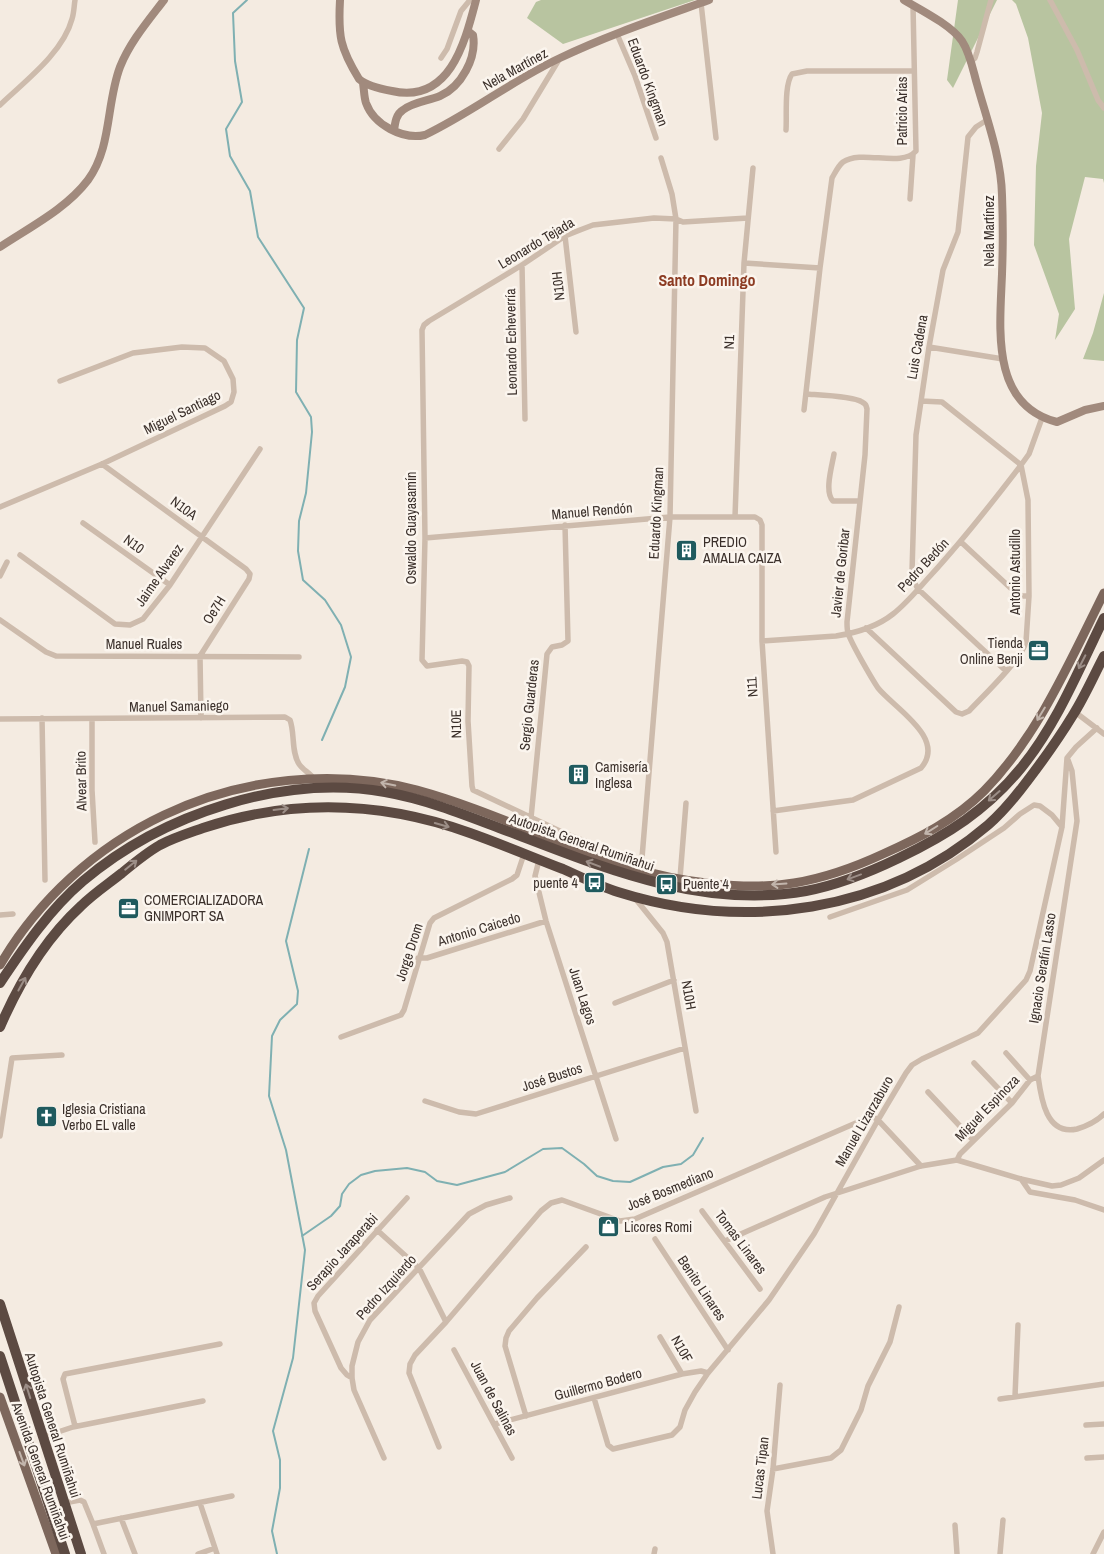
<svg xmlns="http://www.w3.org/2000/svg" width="1104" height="1554" font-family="'Archivo Narrow',sans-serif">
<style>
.green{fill:#b8c4a0}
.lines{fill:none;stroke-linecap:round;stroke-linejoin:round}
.stream{stroke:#7fb0b2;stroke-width:2}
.street{stroke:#cdbbac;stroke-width:5.5}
.secondary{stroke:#a18a7d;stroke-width:8}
.primary{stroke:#7d675c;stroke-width:9}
.highway{stroke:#5c4a42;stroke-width:10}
.oneway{stroke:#9c8e87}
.oneway2{stroke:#c2b5ac}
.labels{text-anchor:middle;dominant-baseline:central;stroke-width:5;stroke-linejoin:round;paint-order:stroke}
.street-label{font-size:14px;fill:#3b302b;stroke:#fbf5ee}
.poi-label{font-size:14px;fill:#3b302b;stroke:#fbf5ee;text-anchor:start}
.quarter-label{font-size:16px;font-weight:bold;fill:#8c3b22;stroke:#fbf5ee}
</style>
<rect width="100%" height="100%" fill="#f4ebe1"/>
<path class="green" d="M541,0H695L563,44L527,18L536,2Z
M958,0H997L953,88L947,80Z
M1012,0H1104V183L1103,179L1085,177L1069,239L1075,309L1055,340L1059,314L1034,245L1036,166L1042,113L1028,38L1016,4Z
M1104,293V361L1083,359L1093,333Z"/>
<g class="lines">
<path class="stream" d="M247,0L233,13L235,61L242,102L226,129L230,156L250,191L258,237L304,308L297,340L296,392L311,417L312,432L306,493L299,521L298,551L303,580L325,600L341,625L351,657L345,687L322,740
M302,1236L331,1216L340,1206L342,1194L349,1184L361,1175L375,1171L407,1168L425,1172L437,1181L457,1185L505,1172L543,1149L562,1148L584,1164L597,1176L613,1181L630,1182L663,1167L681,1164L693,1155L703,1138
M277,1554L272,1531L280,1488V1460L273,1431L293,1358L305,1250L286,1150L269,1096L272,1036L280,1020L297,1004L298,991L286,941L309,849"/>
<path class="street" d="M1050,0L1077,50L1098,100L1104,108
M701,3L716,138
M617,34L635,76L656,138
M441,58L447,49L461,11L470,0
M970,62L975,58L977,52L991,0
M0,105C24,82 63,53 72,19C74,13 74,6 75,0
M987,120L976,127L968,137L958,232L943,270L929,347L916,435L912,572L913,580L918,589L1006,671
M786,130C787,116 784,85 792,74L807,71H914
M499,149L523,119L560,58
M910,199L913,155
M565,236L576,332
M744,263L820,268L832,178C835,173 838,166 843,162C862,149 901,168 916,151L913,5
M522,265L525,419
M929,347L1003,359
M804,410L820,268
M834,454C832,466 824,492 833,501H860
M102,464L246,569L250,574L249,579L200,656L201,718
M0,507L102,464L225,406L231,402L234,392L233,379L224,361L205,348L182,347L133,353L60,381
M735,517L744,263L753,168
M83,523L170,585
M425,538L670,517H755L760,520L762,525V641L776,852
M961,542L1017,594L1022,596H1029
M20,555L115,624L130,625L143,619L170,585L260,449
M0,576L7,562
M0,620L46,652L56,656L299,657
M866,628L956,712L962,714L969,711C983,696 1021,660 1026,642L1029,596L1028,500L1021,465L942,402L921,401
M762,641L836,636C855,633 878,626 893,614C907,603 919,588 931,575C963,540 992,503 1021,465L1029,454L1042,418
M1075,712L1104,734
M42,718L45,880
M0,719L285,717L290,720C295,733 291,752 299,764C303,770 310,773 314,779
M92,719V790L95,842
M1068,760L1072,771L1077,821L1038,1076C1041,1098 1046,1136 1077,1129C1087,1126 1096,1122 1104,1114
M773,811L853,800L921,768C947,738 894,708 878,688C872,679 851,643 848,633C847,630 847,625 847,622L865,455L867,409C866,405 866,404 862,402C853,396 818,395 806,394
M531,818L547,654L552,647L562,645L568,641L565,525
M601,857L598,846L564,833L473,790L472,786L468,721L469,666L467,662L462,661L427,666L422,660L425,538L422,330L424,325L429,321L522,265L565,236L580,230L593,225L654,218L676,219L683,222L748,218
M539,860L535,876L546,921L616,1139
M641,870L670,517L676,219L672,194L661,158
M680,878L686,803
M634,897L663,933L667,942L696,1111
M0,915L13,914
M830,917L907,890L957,859L1004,828L1020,814L1034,805L1040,806L1052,815L1062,827
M418,958H427L546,921
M615,1003L674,980
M341,1037L401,1015L404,1010L430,923L434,918L512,879L517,875L524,854
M1006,1053L1030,1080
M974,1063L1012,1103
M928,1092L973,1140
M425,1101L459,1112L476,1114L685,1048
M0,1136L12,1058L62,1055
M957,1160L960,1154L1012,1103L1030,1080L1038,1076
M1021,1179L1030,1192L1075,1200L1104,1210
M702,1211L760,1289
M377,1230L419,1268L446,1322
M655,1239L728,1350
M725,1241L825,1197L921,1166L957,1160L1021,1179L1052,1186L1061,1185L1079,1178L1104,1160
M660,1337L682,1374
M454,1350L512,1458
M352,1378L347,1375L341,1368L315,1311L314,1303L318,1296L407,1198
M1015,1396L1018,1325
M594,1398L608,1445L613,1449L672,1435L680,1427L685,1410L695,1392L708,1373L769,1300L814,1234L878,1120L906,1073L912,1065L922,1059L978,1033L1026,980L1030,971L1062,827L1067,758L1076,747L1097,728
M1000,1399L1104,1384
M526,1416L505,1346L506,1338L509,1331L537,1298L586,1247
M495,1424L682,1374L701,1371L708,1373
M1086,1425L1104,1424
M75,1426L63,1379L65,1374L220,1344
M43,1437L73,1427L203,1401
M439,1447L409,1373L410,1364L415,1355L446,1322L541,1211L551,1203L562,1200L620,1221L635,1219L872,1116L878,1120L921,1166
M384,1458L354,1390L352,1378V1366L358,1342L370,1320L469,1214L486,1205L510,1198
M1087,1458L1104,1457
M773,1469L831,1458L841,1450L861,1410L868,1386L890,1342L899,1307
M64,1503L80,1500L84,1502L93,1524L232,1496
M200,1503L217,1554
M121,1518L135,1554
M93,1524L104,1554
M955,1525L957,1554
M198,1554L215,1548
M654,1554L655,1549
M773,1554L767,1511L773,1469L780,1385
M1000,1554L1003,1520
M1093,1554L1104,1532"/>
<path class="secondary" d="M340,0C338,36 340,48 359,79C367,86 381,89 392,91C450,104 465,42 476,0
M904,0C921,10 951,25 962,41C970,53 973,70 977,84C987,120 1001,157 1002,195C1003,221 1003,248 1002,274C1000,328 990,405 1057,422L1085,410L1104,406
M363,83C364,89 364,97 366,103C374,125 403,140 425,135C471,113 513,80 560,58C608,35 659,18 709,0
M394,131C395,123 396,114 403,110C413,102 428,101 440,96C461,87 477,58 473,35L468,31
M0,247C30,227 66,209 88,180C112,147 106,104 120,67C130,42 148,21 164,0"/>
<path class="primary" d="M0,965C38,900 96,847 164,815C242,778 334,768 417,790C490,810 558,845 630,867C678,882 745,891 794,883C824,878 855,867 883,854C919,838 955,820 984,791C1038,736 1070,661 1104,593
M0,1397L56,1554"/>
<path class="highway" d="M0,983C24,947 50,909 83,881C162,814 283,774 385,792C431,800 475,819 518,835C609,870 705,909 806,891C838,885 870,872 899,858C947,835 987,810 1021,768C1057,724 1079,669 1104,618
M0,1027C19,983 45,939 81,906C93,894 108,884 122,873C134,863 146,853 160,845C173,838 189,833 203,828C293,798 381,801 470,833C501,844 532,857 563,869C581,877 599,886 618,892C745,932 885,913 988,825C1003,812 1016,796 1028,780C1044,759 1059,738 1073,715C1085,696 1094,675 1104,656
M0,1304L81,1554
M0,1356L65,1554"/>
</g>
<defs><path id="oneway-shaft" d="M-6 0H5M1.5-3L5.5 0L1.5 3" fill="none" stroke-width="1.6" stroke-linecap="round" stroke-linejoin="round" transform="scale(1.25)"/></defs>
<g class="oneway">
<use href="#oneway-shaft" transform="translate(1082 662) rotate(117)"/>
<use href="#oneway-shaft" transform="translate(994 796) rotate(139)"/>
<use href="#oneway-shaft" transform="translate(281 809) rotate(-7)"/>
<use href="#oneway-shaft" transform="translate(442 825) rotate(16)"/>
<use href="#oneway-shaft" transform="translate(593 864) rotate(-159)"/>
<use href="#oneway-shaft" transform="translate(131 865) rotate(-39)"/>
<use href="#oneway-shaft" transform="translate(854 877) rotate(160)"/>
<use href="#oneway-shaft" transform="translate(22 984) rotate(-61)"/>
<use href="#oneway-shaft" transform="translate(28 1391) rotate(-108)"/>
</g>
<g class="oneway2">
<use href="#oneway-shaft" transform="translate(1041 714) rotate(121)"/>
<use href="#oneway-shaft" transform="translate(388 784) rotate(-169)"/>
<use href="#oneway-shaft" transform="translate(931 830) rotate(148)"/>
<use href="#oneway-shaft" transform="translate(779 884) rotate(176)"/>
<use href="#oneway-shaft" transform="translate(22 1459) rotate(70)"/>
</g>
<defs>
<symbol id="building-square" viewBox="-11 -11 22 22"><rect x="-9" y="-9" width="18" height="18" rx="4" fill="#1f5a5e" stroke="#fbf5ee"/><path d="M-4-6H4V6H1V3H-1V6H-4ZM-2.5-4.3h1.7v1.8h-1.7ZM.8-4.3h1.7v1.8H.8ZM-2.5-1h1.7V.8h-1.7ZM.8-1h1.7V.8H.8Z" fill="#fff"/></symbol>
<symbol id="office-square" viewBox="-11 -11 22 22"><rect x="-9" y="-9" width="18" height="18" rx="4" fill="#1f5a5e" stroke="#fbf5ee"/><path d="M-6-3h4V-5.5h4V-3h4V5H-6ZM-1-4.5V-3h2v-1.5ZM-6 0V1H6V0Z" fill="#fff"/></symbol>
<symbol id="bus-square" viewBox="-11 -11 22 22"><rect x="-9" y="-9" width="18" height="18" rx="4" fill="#1f5a5e" stroke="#fbf5ee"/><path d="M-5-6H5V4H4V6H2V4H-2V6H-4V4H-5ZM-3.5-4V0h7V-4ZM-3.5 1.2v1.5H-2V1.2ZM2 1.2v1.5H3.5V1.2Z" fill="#fff"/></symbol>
<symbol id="church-square" viewBox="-11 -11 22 22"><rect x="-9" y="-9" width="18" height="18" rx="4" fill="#1f5a5e" stroke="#fbf5ee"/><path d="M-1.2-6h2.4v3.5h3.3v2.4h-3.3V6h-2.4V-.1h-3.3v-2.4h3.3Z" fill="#fff"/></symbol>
<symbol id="shop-square" viewBox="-11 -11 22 22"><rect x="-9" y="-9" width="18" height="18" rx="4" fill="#1f5a5e" stroke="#fbf5ee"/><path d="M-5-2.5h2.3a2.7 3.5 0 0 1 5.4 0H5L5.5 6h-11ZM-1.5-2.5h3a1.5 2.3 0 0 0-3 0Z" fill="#fff"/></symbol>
</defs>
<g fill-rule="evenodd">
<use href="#building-square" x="674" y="538" width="25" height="25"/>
<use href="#office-square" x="1026" y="638" width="25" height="25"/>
<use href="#building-square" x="566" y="762" width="25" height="25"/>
<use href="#bus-square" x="582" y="870" width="25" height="25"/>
<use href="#bus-square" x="654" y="872" width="25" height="25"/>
<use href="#office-square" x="116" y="896" width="25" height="25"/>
<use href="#church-square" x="34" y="1104" width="25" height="25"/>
<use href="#shop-square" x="596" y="1214" width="25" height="25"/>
</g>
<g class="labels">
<g class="street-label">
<text transform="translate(515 69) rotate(-29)">Nela Martínez</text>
<text transform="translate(648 82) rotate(70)">Eduardo Kingman</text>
<text transform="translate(902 111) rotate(-90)">Patricio Arias</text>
<text transform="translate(989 231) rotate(-90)">Nela Martínez</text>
<text transform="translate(536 243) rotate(-31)">Leonardo Tejada</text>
<text transform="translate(558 286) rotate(-96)">N10H</text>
<text transform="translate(511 342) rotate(-91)">Leonardo Echeverría</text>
<text transform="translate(729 342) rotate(-88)">N1</text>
<text transform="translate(917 347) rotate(-80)">Luis Cadena</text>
<text transform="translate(182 412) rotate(-26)">Miguel Santiago</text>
<text transform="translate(184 508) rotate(36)">N10A</text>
<text transform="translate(592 511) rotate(-5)">Manuel Rendón</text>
<text transform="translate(656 513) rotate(-87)">Eduardo Kingman</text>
<text transform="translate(411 528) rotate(-90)">Oswaldo Guayasamín</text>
<text transform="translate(134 544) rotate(36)">N10</text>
<text transform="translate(923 565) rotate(-47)">Pedro Bedón</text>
<text transform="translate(1015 572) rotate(-90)">Antonio Astudillo</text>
<text transform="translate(840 573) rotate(-84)">Javier de Goribar</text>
<text transform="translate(159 575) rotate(-55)">Jaime Alvarez</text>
<text transform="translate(214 610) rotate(-58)">Oe7H</text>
<text x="144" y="644">Manuel Ruales</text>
<text transform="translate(752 687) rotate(-94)">N11</text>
<text transform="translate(529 705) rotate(-84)">Sergio Guarderas</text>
<text transform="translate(179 706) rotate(-1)">Manuel Samaniego</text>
<text transform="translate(456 724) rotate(-91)">N10E</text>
<text transform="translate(81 781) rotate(-91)">Alvear Brito</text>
<text transform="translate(582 842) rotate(19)">Autopista General Rumiñahui</text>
<text transform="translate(479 929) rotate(-17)">Antonio Caicedo</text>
<text transform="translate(409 952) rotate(-72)">Jorge Drom</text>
<text transform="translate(1042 968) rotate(-81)">Ignacio Serafín Lasso</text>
<text transform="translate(689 995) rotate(80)">N10H</text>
<text transform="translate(583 996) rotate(72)">Juan Lagos</text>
<text transform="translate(552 1077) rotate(-18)">José Bustos</text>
<text transform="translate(987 1108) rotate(-46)">Miguel Espinoza</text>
<text transform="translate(864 1121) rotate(-60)">Manuel Lizarzaburo</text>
<text transform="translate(670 1189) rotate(-22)">José Bosmediano</text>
<text transform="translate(741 1242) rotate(53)">Tomas Linares</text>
<text transform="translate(342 1252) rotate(-48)">Serapio Jaraperabi</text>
<text transform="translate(386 1287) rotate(-48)">Pedro Izquierdo</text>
<text transform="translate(702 1288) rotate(56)">Benito Linares</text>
<text transform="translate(682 1349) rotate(60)">N10F</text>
<text transform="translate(598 1384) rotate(-15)">Guillermo Bodero</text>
<text transform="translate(494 1398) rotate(62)">Juan de Salinas</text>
<text transform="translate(53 1425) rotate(72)">Autopista General Rumiñahui</text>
<text transform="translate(760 1468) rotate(-83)">Lucas Tipan</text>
<text transform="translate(41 1471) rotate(70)">Avenida General Rumiñahui</text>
</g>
<g class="poi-label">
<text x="703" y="542">PREDIO<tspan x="703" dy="16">AMALIA CAIZA</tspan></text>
<text x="1023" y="643" text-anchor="end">Tienda<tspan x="1023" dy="16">Online Benji</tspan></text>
<text x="595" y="767">Camisería<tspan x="595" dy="16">Inglesa</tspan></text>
<text x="578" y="883" text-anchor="end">puente 4</text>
<text x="683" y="884">Puente 4</text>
<text x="144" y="900">COMERCIALIZADORA<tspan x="144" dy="16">GNIMPORT SA</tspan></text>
<text x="62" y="1109">Iglesia Cristiana<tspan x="62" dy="16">Verbo EL valle</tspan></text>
<text x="624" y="1227">Licores Romi</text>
</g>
<g class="quarter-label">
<text x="707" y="280">Santo Domingo</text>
</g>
</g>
</svg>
